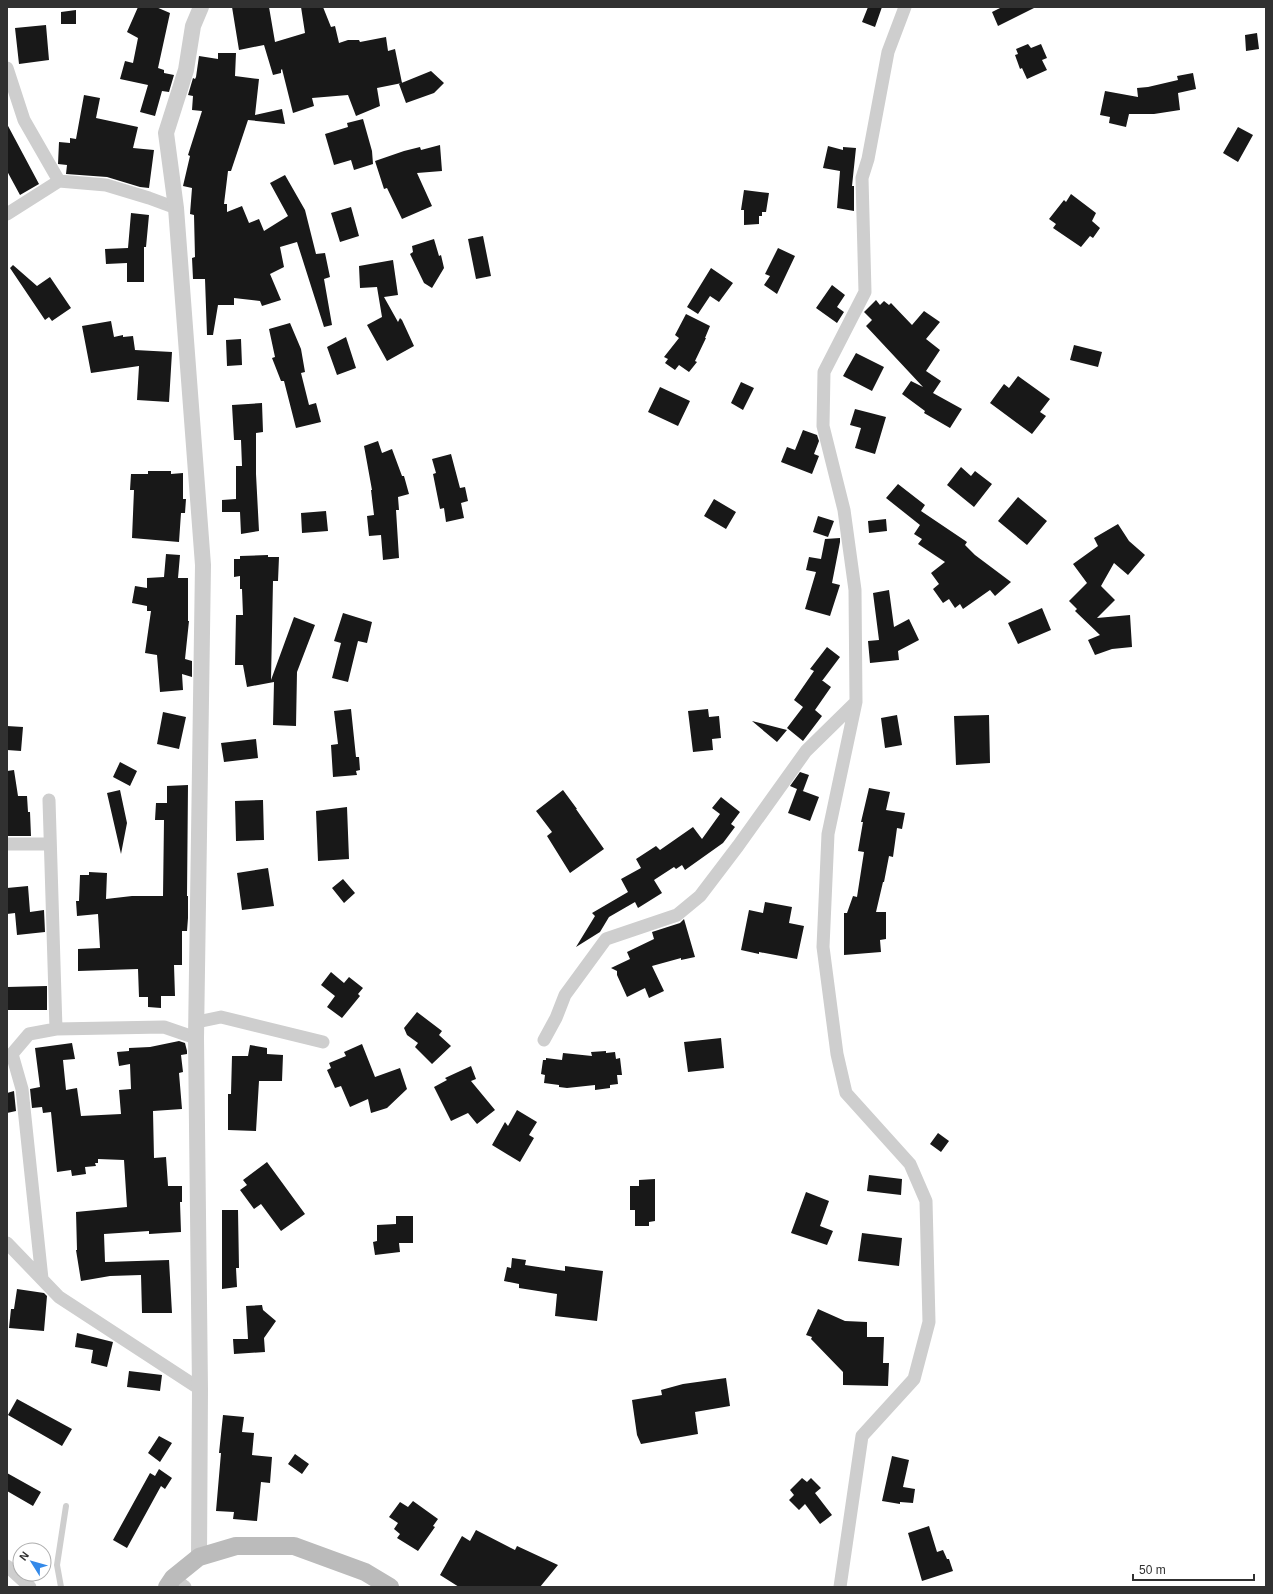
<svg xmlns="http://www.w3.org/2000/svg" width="1273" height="1594" font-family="Arial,sans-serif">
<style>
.building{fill:#181818}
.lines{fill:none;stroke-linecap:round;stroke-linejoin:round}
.service{stroke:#cecece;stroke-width:6}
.minor{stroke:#cecece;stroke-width:13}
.tertiary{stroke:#cecece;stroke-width:16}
.secondary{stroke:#bbb;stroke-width:18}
</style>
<rect width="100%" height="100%" fill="#fff"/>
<path class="building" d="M138,7H156L170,13L158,68L164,70V73L174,75L169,92L162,91L155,116L140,112L148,85L120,79L125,61L133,63L138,38L127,32Z
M232,7H269L275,42L305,33L301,7H323L331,27L335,26L339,43L348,40H359L360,42L386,37L388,51L395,49L402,83L377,88L380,106L356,116L348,95L312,98L314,106L293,113L282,69L281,70V73L273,75L264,45L239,50Z
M868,7H882L875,27L862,22Z
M1002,7H1036L998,26L992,12Z
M76,10V24H61V12Z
M46,25L49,60L19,64L15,28Z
M1257,33L1259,49L1246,51L1245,35Z
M1028,44L1031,48L1041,44L1047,58L1042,60L1047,70L1027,79L1022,68L1020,69L1015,55L1018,54L1016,49Z
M218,53H236L235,76L259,79L255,115L282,109L285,124L248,120L231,171H228L224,204H227V212L242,206L249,223L259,219L264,231L288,216L270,183L285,175L305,210L316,254L325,253L330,277L324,279L332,325L324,327L297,242L280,247L284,267L270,274L281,300L262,306L260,301L234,298V305H218L213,335H207L205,279H193L192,258L195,257L194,215L190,214L192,188L183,186L190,156L188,155L202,111L192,110L193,96L188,95L193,78L195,79L196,77L199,56L218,59Z
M431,71L444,83L434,93L406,103L399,84Z
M1193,73L1196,89L1178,93L1180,110L1154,114H1129L1126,127L1109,123L1110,117L1100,115L1105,91L1138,97L1137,88L1148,87L1178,80L1177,76Z
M84,95L100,98L96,118L138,127L133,148L154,150L149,188L140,187L107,177L66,174L67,165L58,164L59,142L70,143V138L76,139Z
M363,119L372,151L373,164L354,170L351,160L334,165L325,134L348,127L347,123Z
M7,124L39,184L20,195L7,171Z
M1238,127L1253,135L1238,162L1223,153Z
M440,145L442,171L417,173L432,206L402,219L387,188L384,189L375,161L404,151L420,147L421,150Z
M828,146L843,150V147L856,148L852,186H854V211L837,208L840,171L823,168Z
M744,190L769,193L766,212H762V216H759V224L744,225V210H741Z
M1071,194L1096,213L1092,221L1100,228L1093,238L1090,236L1081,247L1053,228L1056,224L1049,219L1064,200L1066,202Z
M351,207L359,236L340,242L331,213Z
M131,213L149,215L146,247H144V282H127V263L106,264L105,249L128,248Z
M483,236L491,276L476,279L468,239Z
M434,239L439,256L441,255L444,268L432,288L424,283L410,254L413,252L412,246Z
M778,248L795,256L777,294L764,285L770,276L765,274Z
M393,260L398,295L384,297L398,322L400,318L402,320L414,346L387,361L367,325L382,317L377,287L360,288L359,266Z
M13,265L37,286L50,277L71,308L52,321L49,317L45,320L10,268Z
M711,268L733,283L719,302L710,296L698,314L687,307Z
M832,285L845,295L837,307L844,312L837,323L816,308Z
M876,300L880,305L884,301L889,305L891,303L912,325L924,311L940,322L926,339L940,350L926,371L941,381L933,393L962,409L950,428L924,413L925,411L902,394L911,381L923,387L866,326L872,320L864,312Z
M686,314L710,326L705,338H706L695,361L697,362L689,372L679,365L675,370L665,363L668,359L664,357L679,338L675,335Z
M111,321L114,337L123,335V337L133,336L135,350L172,352L169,402L137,400L139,366L91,373L82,326Z
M290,323L301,349L305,372L301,373L309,405L316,403L321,422L296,428L284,381H281L272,358L275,357L269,329Z
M346,337L356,368L337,375L327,347Z
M241,339L242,365L227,366L226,340Z
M1074,345L1102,352L1098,367L1070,360Z
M856,353L884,367L872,391L843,376Z
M1018,376L1050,399L1040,412L1046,416L1032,434L990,403L1004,384L1009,388Z
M741,382L754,388L743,410L731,403Z
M660,387L690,401L678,426L648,412Z
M262,403L263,432L256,433V474L259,531L241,534L240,512H222V500L236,499V466H242L241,440H234L232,405Z
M855,409L886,417L875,454L855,448L861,428L850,425Z
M803,430L817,435L819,441L814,454L819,456L812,474L781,462L787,447L795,450Z
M378,441L382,453L392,449L402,476H404L409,494L398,497L399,510H396L399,558L383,560L381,535L369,536L367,516L374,515L371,490H372L364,446Z
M451,454L460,488L465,487L468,501L461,503L464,518L446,522L444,508L440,509L433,474L436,473L432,459Z
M961,467L971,476L975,471L992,484L974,507L947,485Z
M148,471H171V474L183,473V499H186L185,513H181L179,542L132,538L134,490H130L131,474H148Z
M898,484L925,505L921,511L967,542L965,545L975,555L1011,582L995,596L990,590L963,609L960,604L955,608L949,599L943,603L933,589L939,584L931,573L945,562L918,544L922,539L914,534L920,525L886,498Z
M1018,497L1047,521L1027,545L998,521Z
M714,499L736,512L726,529L704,516Z
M326,511L328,531L302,533L301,513Z
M818,516L834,521L828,537L813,532Z
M886,519L887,531L869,533L868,521Z
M1118,524L1129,541L1145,555L1128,575L1114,563L1101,586L1115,600L1097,618L1130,615L1132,647L1112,649L1095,655L1088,640L1100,635L1075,611L1077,609L1069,601L1087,583L1073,564L1098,546L1094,538Z
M840,538V542L832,583L840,585L830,616L805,609L816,572L806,570L809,557L821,559L825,539Z
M166,554L180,555L178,578H188V621H189L185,659L192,661V677L182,674L183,690L160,692L157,655L145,653L151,611H147V606L132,603L135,586L147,588V578L164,577Z
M268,555V557H279L278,581H273L271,680L294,617L315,625L297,672L296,726L273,725L274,682L247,687L243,665H235L236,615H243L242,589H240V576L234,577V559H240V556Z
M889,590L894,627L909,619L919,640L898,651L899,660L870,663L868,641L879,640L873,593Z
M1042,608L1051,630L1018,644L1008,623Z
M343,613L372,622L367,643L358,641L348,682L332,678L341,643L334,641Z
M827,647L840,657L822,681H823L831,687L815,710L822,716L803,741L787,728L803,707L794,700L814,671L810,669Z
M351,709L356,757H359L360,770L356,771L357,775L333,777L331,745L338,744L334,711Z
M708,709L709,717L719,716L721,738L712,739L713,750L693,752L688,711Z
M163,712L186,717L179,749L157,744Z
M897,715L902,745L885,748L881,718Z
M989,715L990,763L956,765L954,716Z
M752,721L787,730L777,742Z
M7,726L23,727L21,751L7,750Z
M256,739L258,758L224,762L221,743Z
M120,762L137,771L130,786L113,777Z
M14,770L18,796H27L28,812H30L31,836H7V771Z
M800,772L809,775L803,791L800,790L819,797L810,821L788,813L797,789L790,786Z
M188,785L187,896H188V918L187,931H182V965H174L175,996H161V1008L148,1007V997H139L138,969L78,971V949L100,948L98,914L77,916L76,901H79L80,875H89V872L107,873L106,899L132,896H163L164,820H155L156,803H167V786Z
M869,788L890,792L886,810L905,813L902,829L897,828L893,857L889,856L884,882H883L876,912H886V939L880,940L881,952L844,955V913H847L853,896L857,897L864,852L858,851L863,822H861Z
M120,790L127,823L121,854L107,793Z
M563,790L577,809H576L604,849L570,873L547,836L552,832L536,811Z
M721,797L740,812L731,824L735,827L723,843L685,870L682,865L676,869L674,867L654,880L662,893L638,908L635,902L609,917L600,932L576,947L595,916L592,913L628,892L621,879L641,868L636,859L656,846L660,850L693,827L702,839L720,814L712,808Z
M263,800L264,840L236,841L235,801Z
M347,807L349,859L318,861L316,811Z
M268,868L274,906L242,910L237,873Z
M343,879L355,893L344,903L332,888Z
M28,886L30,912L44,910L45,932L17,935L15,913L7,914V888Z
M765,902L792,907L789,923L804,926L797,959L759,952V954L741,950L749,910L763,913Z
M684,919L695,957L681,960V958L652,966L664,991L649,998L645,988L627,997L617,975V971L611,968L630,959L627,952L654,939L652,932L680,923Z
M331,972L344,983L349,977L363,988L358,994L360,996L342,1018L327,1007L335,996L321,985Z
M47,986V1010H7V987Z
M417,1012L442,1031L439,1035L451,1046L432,1064L415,1047L418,1043L407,1035L404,1028Z
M721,1038L724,1068L688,1072L684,1042Z
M179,1041L185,1043L187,1051V1054L181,1055L183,1072L179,1073L182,1109L153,1111L154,1158L166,1157L168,1186H182V1202H180L181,1232L149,1234V1231L104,1234L105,1262L169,1260L172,1313H142L141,1275L110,1276L81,1281L76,1250H77L76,1212L127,1207L124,1160L98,1159V1163H95L96,1166L85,1167L86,1174L72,1176L71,1170L57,1172L51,1112L43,1113L42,1107L32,1108L30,1089L40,1087L35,1048L72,1043L75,1059L63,1060L66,1090L77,1088L81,1116L121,1114L119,1090L131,1089L130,1064L119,1066L117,1052L129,1051V1048L150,1047Z
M362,1044L375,1077L400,1068L407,1089L387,1108L371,1113L368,1099L350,1107L341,1086L335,1088L327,1070L331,1068L329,1063L346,1056L344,1052Z
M250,1045L267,1048V1054L283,1055L282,1081H259L256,1131L228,1130V1094H231L232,1056H248Z
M606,1051V1053L615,1052L616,1059L620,1058L622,1075H617L618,1084L610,1085V1088L595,1090V1085L567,1088L559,1087V1085L544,1083L545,1075L541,1074L543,1060H546V1058L562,1060L563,1053L592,1056L591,1052Z
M471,1066L476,1079L471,1081L495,1110L477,1124L468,1113L451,1121L434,1087L447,1080L445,1078Z
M14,1091L16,1111L7,1113V1093Z
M517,1110L537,1122L529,1135L534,1138L520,1162L492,1145L505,1122L508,1126Z
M938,1133L949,1141L941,1152L930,1144Z
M267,1162L305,1214L281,1231L261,1204L254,1209L240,1190L247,1185L243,1180Z
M869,1175L902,1179L901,1195L867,1191Z
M655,1179V1221L649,1222V1226H635V1210H630V1186H639V1180Z
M806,1192L829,1201L820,1226L833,1231L827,1245L791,1233Z
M222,1210H238L239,1268H236L237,1287L222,1289Z
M396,1216H413V1243H399L400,1252L375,1255L373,1242L377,1241V1225L396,1224Z
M862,1233L902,1238L899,1266L858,1261Z
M512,1258L526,1260L525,1265L565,1271V1266L603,1271L597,1321L555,1316L557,1294L519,1288V1284L504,1281L507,1267L511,1268Z
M17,1289L44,1293L47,1296L44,1331L9,1328L11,1309H14Z
M262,1305L263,1310L276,1321L264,1338L265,1352L234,1354L233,1339H248L246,1306Z
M818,1309L845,1321L867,1322V1337H884L883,1363H889L888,1386L843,1385V1372L811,1339L812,1337L806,1335Z
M77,1333L113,1342L107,1367L91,1363L93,1350L75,1347Z
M129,1371L162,1375L160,1391L127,1387Z
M726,1378L730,1406L695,1412L698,1434L641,1444L637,1435L632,1400L662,1395L661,1390L683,1384Z
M17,1399L72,1429L62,1446L8,1415Z
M223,1415L244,1417L242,1432L254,1433L252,1455L272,1457L270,1483L261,1482L257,1521L233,1519L234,1512L216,1511L221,1453H219Z
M159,1436L172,1443L160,1462L148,1453Z
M295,1454L309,1464L302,1474L288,1464Z
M892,1456L909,1460L903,1487L915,1489L913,1503L900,1502V1504L882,1501Z
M159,1469L172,1478L165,1489L161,1486L127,1548L113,1540L150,1473L155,1476Z
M7,1473L41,1492L33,1506L7,1491Z
M802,1478L807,1482L811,1478L821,1488L815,1493L832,1515L820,1524L805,1504L799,1510L789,1500L794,1495L790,1490Z
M413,1501L438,1519L433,1526L435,1527L418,1551L397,1538L400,1534L394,1529L398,1523L389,1517L400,1502L408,1507Z
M929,1526L937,1552L943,1550L947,1559H949L953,1571L922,1581L908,1533Z
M476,1530L515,1550L517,1546L558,1565L540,1587H459L440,1575L462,1536L470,1541Z"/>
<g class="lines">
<path class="service" d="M61,1587L57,1565L66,1506"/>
<path class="minor" d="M7,68L24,120L59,181L106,185L149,198L176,208
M7,214L59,181
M49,800L56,1029
M7,844H50
M197,1022L221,1017L323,1042
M544,1040L556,1018L565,995L606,939L677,915L700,896L738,846L806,751L856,702
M7,1243L59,1297L200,1389
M42,1279L22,1089L12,1054L29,1034L56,1029L164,1027L196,1038
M7,1566L30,1587
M173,1578L185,1587
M840,1587L862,1436L914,1379L929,1322L926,1201L910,1164L846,1093L837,1054L823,947L828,834L856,702L855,590L844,510L823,426L824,372L865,292L862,178L868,159L888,52L905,7"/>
<path class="tertiary" d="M199,1557L200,1389L196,1038L203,565L176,208L166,133L186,70L193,26L201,7"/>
<path class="secondary" d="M167,1587L173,1578L199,1557L236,1546H294L365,1572L390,1587"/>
</g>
<rect width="1273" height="1594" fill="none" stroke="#313131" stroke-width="16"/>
<g transform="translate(32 1562) rotate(307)"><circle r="19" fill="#ffffff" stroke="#adadad"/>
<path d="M0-3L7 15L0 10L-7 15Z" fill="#3389e9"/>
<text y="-6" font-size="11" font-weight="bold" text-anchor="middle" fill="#313131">N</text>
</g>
<path d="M1133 1574v6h121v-6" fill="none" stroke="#313131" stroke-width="2"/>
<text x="1139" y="1574" font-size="12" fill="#313131" stroke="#ffffff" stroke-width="3" paint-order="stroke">50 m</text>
</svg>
